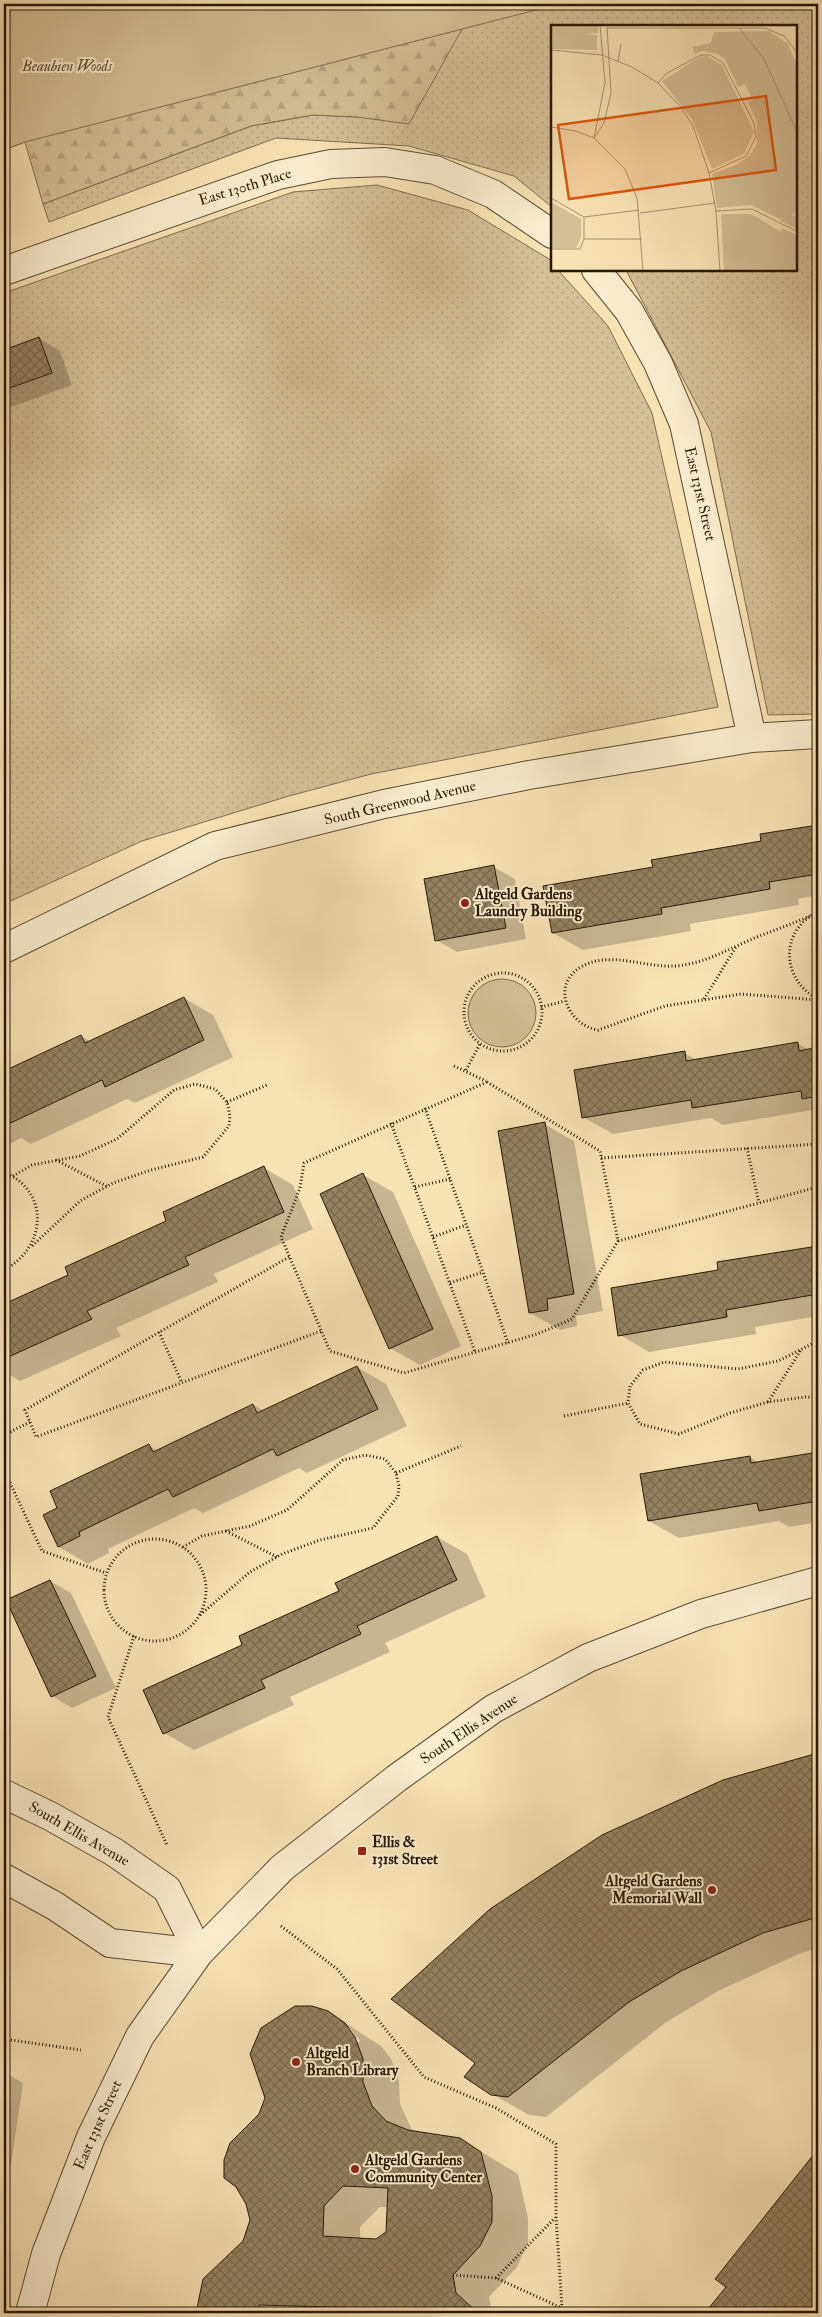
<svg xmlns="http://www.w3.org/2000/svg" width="822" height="2317" font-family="'IM FELL Double Pica',serif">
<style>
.grass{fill:url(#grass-dots);stroke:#7e6c4e}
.forest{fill:url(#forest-firs);stroke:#7e6c4e}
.park{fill:#d4c097;stroke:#7e6c4e}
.shadow{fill:#0003;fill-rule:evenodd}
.building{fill:url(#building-cross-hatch);stroke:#271805;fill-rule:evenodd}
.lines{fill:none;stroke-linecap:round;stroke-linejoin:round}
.minor-casing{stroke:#5b4b31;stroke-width:30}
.path{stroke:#271805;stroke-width:3;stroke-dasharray:1 2.5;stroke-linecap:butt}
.minor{stroke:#faedcf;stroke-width:28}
.poi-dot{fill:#8f2418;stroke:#faedcf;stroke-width:2}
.labels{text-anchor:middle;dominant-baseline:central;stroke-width:4;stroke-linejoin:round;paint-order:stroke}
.park-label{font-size:15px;font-style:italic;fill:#5b4a31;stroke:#faedcf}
.street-label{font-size:15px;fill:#271805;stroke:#faedcf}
.poi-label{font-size:15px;font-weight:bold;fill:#271805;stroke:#faedcf;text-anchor:start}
.inset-road{fill:none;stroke:#a4926f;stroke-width:1}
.view{fill:#de560c;fill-opacity:0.15;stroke:#de560c;stroke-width:2.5}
.inset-edge{fill:none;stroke:#271805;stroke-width:2.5}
</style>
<defs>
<pattern id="grass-dots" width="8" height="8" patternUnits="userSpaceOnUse" patternTransform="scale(1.25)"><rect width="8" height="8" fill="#d4c097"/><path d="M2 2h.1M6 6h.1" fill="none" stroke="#b6a481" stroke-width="1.8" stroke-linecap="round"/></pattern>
<pattern id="forest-firs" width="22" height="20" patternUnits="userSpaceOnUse" patternTransform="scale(1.25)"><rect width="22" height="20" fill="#d4c097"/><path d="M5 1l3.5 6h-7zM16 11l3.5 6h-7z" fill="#b6a481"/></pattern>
<pattern id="building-cross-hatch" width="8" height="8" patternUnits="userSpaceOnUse" patternTransform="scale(1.25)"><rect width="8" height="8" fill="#948261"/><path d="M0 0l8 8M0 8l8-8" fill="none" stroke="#79694e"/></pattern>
</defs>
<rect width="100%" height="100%" fill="#f8e3b5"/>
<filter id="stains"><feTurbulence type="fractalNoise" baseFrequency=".004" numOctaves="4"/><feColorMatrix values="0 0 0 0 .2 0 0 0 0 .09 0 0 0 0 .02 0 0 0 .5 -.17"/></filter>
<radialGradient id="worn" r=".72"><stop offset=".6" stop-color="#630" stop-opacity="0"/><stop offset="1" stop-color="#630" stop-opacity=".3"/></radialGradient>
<path class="grass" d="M476,4H818V714L768,715L711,432L626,270H796V26H552V207L514,176L409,146L276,138L49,222L43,204L251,126L313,115L357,117Z
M377,185L468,210L549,259L552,263V270H558L608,326L652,413L718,707L371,774L289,796L142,841L4,904V293L293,192Z"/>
<path class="forest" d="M476,4L409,124L357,117L313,115L251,126L43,204L25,142L4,150V39Z"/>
<path class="park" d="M4,4H559L25,142L4,150Z
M468 1013a34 34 0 1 1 68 0a34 34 0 1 1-68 0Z"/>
<path class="shadow" d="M39,338L60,351L72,385L11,407L4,402V351Z
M818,826V895L798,899L799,905L690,924L691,931L583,950L553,933L763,842L761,835Z
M494,867L515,879L526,939L457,952L436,940Z
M184,998L213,1015L233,1057L135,1103L127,1099L31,1144L21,1138L4,1147V1073L81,1036L91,1042Z
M797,1043L809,1050L818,1049V1109L723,1125L711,1118L613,1134L583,1117L684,1053L697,1060Z
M544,1124L574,1141L603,1311L576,1316L577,1326L560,1330L530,1313Z
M264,1168L293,1185L313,1229L214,1274L218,1282L116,1328L121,1336L20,1381L4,1372V1306L70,1275Z
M363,1175L393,1192L461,1346L420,1365L390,1348Z
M818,1247V1316L755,1327L756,1334L649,1352L620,1335L719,1271L718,1263Z
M357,1367L386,1384L407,1426L307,1473L299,1468L203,1513L194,1508L108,1549L109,1553L88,1564L59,1547V1508L149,1446L158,1451L253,1405L264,1411Z
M818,1453V1522L789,1527L779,1521L679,1538L649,1521L750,1457L759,1463Z
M437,1537L467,1554L486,1597L385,1643L390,1652L290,1697L294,1705L194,1750L164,1733L244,1646Z
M50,1581L71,1593L116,1688L72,1708L52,1696Z
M818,1755V1948L801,1953L718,1991L665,2023L546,2117L529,2115L492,2094L724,1781Z
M328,2012L381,2046L391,2059L399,2081L400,2104L413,2132L460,2139L518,2174L528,2218V2243L517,2267L489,2297L492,2313H198L204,2280L244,2242L251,2220L260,2115ZM346,2027H349L360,2041L358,2043ZM380,2207H388L387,2232L376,2240L360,2239V2227Z
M4,2072L23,2083L7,2192L4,2191Z
M818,2151V2313H716L710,2308L728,2287L717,2278Z"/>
<path class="building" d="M39,337L52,373L4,390V350Z
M818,825V874L769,882L770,889L661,908L662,914L552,933L543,886L653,867L651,860L761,841L760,834Z
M494,865L506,928L435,941L424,879Z
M184,997L204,1040L105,1087L102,1080L4,1126V1071L81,1035L85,1043Z
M798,1042L799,1051L818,1047V1096L802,1099L801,1091L692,1108L691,1100L582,1118L574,1070L685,1051L686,1061Z
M545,1122L574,1294L547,1299L548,1310L529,1313L498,1131Z
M264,1166L284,1212L185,1257L189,1265L87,1311L92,1319L4,1359V1304L68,1275L65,1267L166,1221L163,1212Z
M363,1173L433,1329L389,1349L320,1194Z
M818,1246V1294L726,1310L727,1317L618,1336L611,1288L718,1270L717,1262Z
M357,1366L378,1409L277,1456L273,1449L173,1497L168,1489L79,1532L80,1536L58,1547L43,1515L57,1508L50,1491L149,1444L153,1452L253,1404L257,1413Z
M818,1452V1501L759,1511L757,1503L648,1521L640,1474L750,1456L751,1463Z
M437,1536L457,1580L357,1626L361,1634L261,1680L265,1688L163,1734L143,1690L242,1645L239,1636L339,1591L335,1583Z
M50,1580L96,1676L51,1697L6,1600Z
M818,1753V1917L763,1933L681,1971L629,2002L508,2097L491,2095L464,2077L475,2063L391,1999L490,1909L602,1835L723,1780Z
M295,2006H312L328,2011L345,2023L355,2037L363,2059V2082L372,2106L386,2121L408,2130L460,2138L481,2152L492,2196V2222L480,2246L453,2275L456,2293L478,2313H365V2308L259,2305V2313H196L203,2279L243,2241L250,2220L246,2204L236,2187L224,2178V2160L230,2143L259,2114L265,2098L250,2054L261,2028ZM343,2186L388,2188L386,2232L376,2239L323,2236L324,2206Z
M818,2149V2313H714L708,2309L726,2287L715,2279Z"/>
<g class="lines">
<defs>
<path id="minor" d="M596,270L629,311L658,363L684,424L752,738
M4,271L278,175L331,164L385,162L435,170L493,194L552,234
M4,949L215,846L384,804L529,775L752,738L818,734
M4,1794L50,1816L114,1852L167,1889L199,1953
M4,1878L55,1906L110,1943L199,1953
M30,2313L46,2254L91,2137L140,2036L199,1953L282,1868L397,1778L493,1709L588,1658L701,1614L818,1581"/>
</defs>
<use href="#minor" class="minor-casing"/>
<path class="path" d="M818,912C779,930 781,980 818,999
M810,916C792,924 775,930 757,937C730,948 705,964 675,966C644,968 609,950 581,967C550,985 568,1025 598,1030L665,1006L741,994L818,1000
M464 1012a39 39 0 1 1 78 0a39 39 0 1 1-78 0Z
M704,999L736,947
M541,1007L565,1001
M454,1066L486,1081
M466,1070L480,1044
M487,1082L600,1151L618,1241L572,1319L537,1334L404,1373L330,1351L281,1237L300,1188L304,1163Z
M227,1102L267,1085
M425,1108L508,1343
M391,1123L475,1352
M747,1148L759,1203
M601,1158L818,1144
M56,1160L108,1187
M4,1172C51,1192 46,1248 4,1270
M13,1176L32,1165L80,1156L117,1139L174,1090L195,1084L215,1089L227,1102L230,1116L229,1126L203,1157L151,1170L113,1183L80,1201L31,1247
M415,1187L450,1179
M433,1237L466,1225
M618,1241L818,1187
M289,1257L25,1410L36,1437L321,1331
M450,1283L483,1272
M159,1332L182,1383
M818,1341L778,1361L738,1369L664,1362L643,1370L630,1386L628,1403L640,1424L679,1434L730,1413L768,1402L805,1397L818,1398
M768,1402L801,1350
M564,1416L628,1403
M4,1435L30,1422
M4,1470L42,1551L106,1573
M396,1473L461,1446
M226,1531L277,1557
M104 1590a51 51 0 1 1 102 0a51 51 0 1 1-102 0Z
M183,1547L202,1536L250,1526L287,1510L343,1460L365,1455L385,1459L396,1473L399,1486L398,1496L373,1528L320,1540L282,1554L250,1572L200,1615
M134,1636L108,1717L167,1845
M4,1757V1758
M281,1926L337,1969L424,2077L496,2108L556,2144V2217L562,2308
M4,2039L81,2050
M453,2275L496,2278L562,2308L563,2313
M496,2278L555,2218"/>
<use href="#minor" class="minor"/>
</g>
<g class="poi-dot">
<circle cx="465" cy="903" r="5"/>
<rect x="357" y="1846" width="10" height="10" rx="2.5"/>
<circle cx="712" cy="1890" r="5"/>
<circle cx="296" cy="2062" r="5"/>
<circle cx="355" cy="2169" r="5"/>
</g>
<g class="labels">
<g class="park-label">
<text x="67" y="66">Beaubien Woods</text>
</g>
<g class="street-label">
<text transform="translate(245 187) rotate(-17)">East 130th Place</text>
<text transform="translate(700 494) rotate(77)">East 131st Street</text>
<text transform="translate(400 803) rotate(-13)">South Greenwood Avenue</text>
<text transform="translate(469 1729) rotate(-34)">South Ellis Avenue</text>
<text transform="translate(79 1834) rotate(30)">South Ellis Avenue</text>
<text transform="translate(98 2125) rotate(-66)">East 131st Street</text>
</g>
<g class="poi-label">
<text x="475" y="894">Altgeld Gardens<tspan x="475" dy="17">Laundry Building</tspan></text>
<text x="372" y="1842">Ellis &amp;<tspan x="372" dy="17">131st Street</tspan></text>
<text x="702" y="1881" text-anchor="end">Altgeld Gardens<tspan x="702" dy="17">Memorial Wall</tspan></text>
<text x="306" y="2053">Altgeld<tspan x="306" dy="17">Branch Library</tspan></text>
<text x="365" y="2160">Altgeld Gardens<tspan x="365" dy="17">Community Center</tspan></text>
</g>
</g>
<g transform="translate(551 25)">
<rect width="246" height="246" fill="#f8e3b5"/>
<path d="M0,0H47V8L34,9L46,10V25L0,24ZM156,31L171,40L203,107L193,129L161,144L141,94L111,56L149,32ZM197,77L207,95L209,109L228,116L245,185L240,192L229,194L200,180L166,183L161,149L185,140L199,130L206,119V97ZM170,189H200L230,207V203L244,209L246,246H173Z" fill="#d4c097"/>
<path d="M163,7L169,8L225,93L246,189L244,190L228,117L209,109L207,95L197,77L202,75L194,59L187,62L174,34L167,29L152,26L143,29L142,22L160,18Z" fill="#d4c097"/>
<path d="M218,6L237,19L246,39V204L228,195L244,190L240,166L203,75L166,7ZM0,177L30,194V212L25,223H0ZM230,203L246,210V246H231Z" fill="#d4c097"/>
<path class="inset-road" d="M56,3H214L233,11L247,29M188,3L213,34L247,109M0,25L51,30L81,42L107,58L129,81L142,101L158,148L165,186L169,246M67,36L70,19M107,58L116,48L150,30H159L172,38L203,98L205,112L195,131L158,148M0,102L25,106L43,113L74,144L86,173L92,246M43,113L53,98L60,68L56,2M43,113L54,58L49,0M0,173L33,192L88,185M165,186L201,184L247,207M89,188L164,178M33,214H91M33,214V192M0,224H29L33,214"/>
<path class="view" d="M215,71L225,145L18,174L7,100Z"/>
<rect width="246" height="246" class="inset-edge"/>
</g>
<rect width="822" height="2317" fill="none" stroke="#f8e3b5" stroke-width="20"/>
<rect x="5" y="5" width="812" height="2307" fill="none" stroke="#271805" stroke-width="2.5"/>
<rect x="10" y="10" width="802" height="2297" fill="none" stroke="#271805"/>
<rect width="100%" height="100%" filter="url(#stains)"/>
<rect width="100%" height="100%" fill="url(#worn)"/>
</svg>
